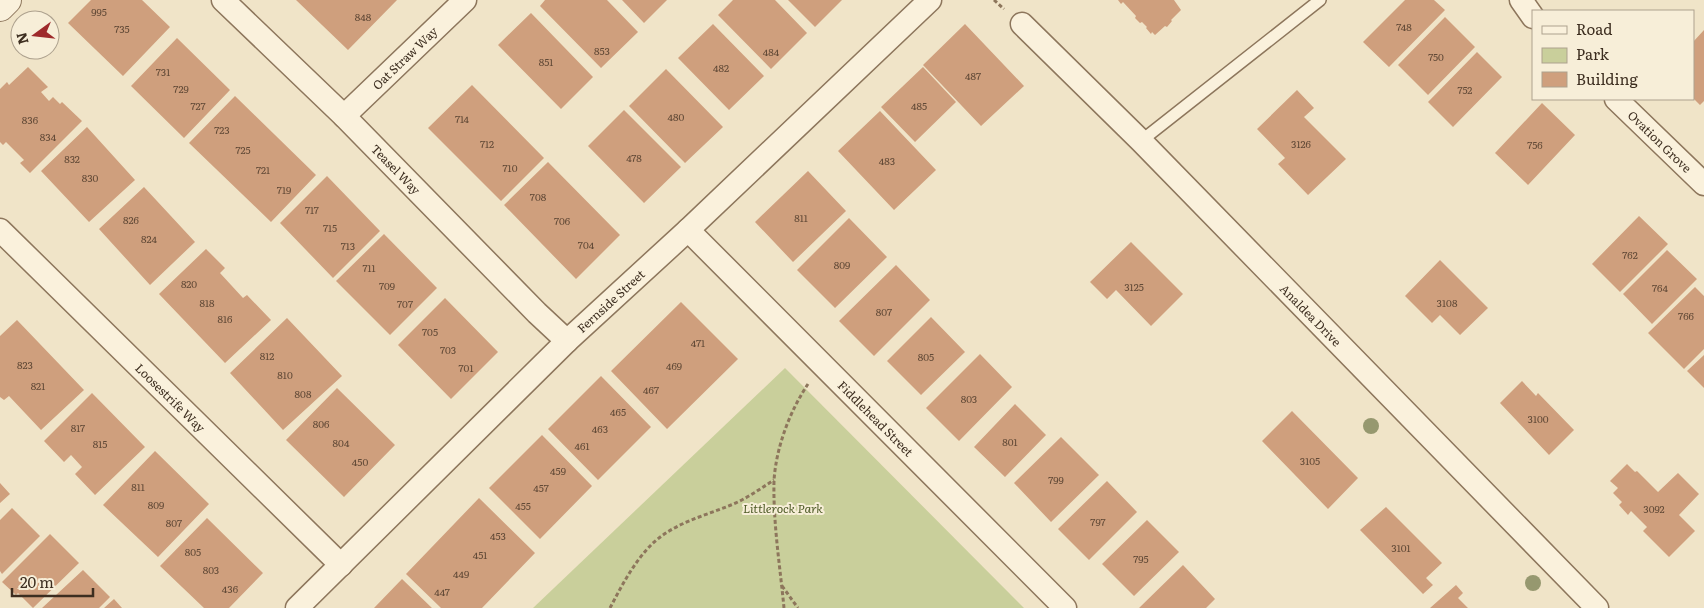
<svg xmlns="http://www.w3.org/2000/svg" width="1704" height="608" font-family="Literata,serif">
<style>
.green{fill:#c9cf9b}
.building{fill:#cf9f7d}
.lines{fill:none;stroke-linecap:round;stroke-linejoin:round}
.service-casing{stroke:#8d765c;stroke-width:14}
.minor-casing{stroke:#8d765c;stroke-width:25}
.tertiary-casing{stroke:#8d765c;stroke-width:30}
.path{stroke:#8d765c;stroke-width:3;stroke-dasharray:4 2.5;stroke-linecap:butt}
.service{stroke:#faf1dc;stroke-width:11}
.minor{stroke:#faf1dc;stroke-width:22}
.tertiary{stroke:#faf1dc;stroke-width:28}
.tree{fill:#96986f}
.labels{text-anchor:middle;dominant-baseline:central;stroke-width:4;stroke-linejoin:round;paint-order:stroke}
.number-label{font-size:10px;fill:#624a37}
.street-label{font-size:12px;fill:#3d2e20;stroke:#f7eed8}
.park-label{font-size:12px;font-style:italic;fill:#4d5a26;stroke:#f7eed8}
</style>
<rect width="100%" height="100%" fill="#f0e4c8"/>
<path class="green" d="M785,368L1024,608H533Z"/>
<path class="building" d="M91,0H142L170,27L123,76L68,23Z
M296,0H397L348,50Z
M545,0H607L638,32L601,68L540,6Z
M622,0H667L644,23Z
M733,0H775L807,33L771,69L718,15Z
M788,0H842L815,27Z
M1118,0H1174L1181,10L1171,20L1172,21L1167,27L1165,26L1155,35L1152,32L1151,34L1146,28L1147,27L1142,22L1140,23L1135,18L1136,16L1123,2L1121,4Z
M1405,0H1434L1445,10L1389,67L1363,42Z
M531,13L593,77L561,109L498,45Z
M1445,17L1475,47L1428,95L1398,65Z
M713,24L764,76L729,110L678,58Z
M965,24L1024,86L981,126L923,65Z
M1704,30V101L1700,105L1693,98V42Z
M177,38L230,90L184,138L131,86Z
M1477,52L1502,77L1453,127L1428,102Z
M28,67L48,87L41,92L49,101L53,97L60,104L62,102L82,121L30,173L20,163L24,160L6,142L3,145L0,142V89L7,82L9,85Z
M923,67L956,102L915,142L881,107Z
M666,69L723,127L685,163L629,106Z
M472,85L544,158L501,201L428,128Z
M1297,90L1314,108L1304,117L1346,159L1308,195L1278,164L1285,158L1257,129Z
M235,96L316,175L271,222L189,143Z
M1542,103L1575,135L1528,185L1495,153Z
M624,110L681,167L644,203L588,146Z
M880,111L936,170L894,210L838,151Z
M87,127L135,180L89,222L41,171Z
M548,162L620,235L576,279L504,205Z
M808,171L846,211L793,262L755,222Z
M327,176L380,231L333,278L280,223Z
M144,187L195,242L150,285L99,229Z
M1639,216L1668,244L1620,292L1592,264Z
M849,218L887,257L835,308L797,270Z
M384,234L437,288L390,335L336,281Z
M1131,242L1183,294L1151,326L1116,290L1107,299L1090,282Z
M206,249L225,268L220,273L243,298L247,295L271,320L225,363L159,294Z
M1667,250L1697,279L1652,324L1623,294Z
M1440,260L1488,308L1460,335L1440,315L1432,323L1405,296Z
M896,265L930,300L874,356L839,321Z
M1695,287L1704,296V349L1684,369L1648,333Z
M445,298L498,352L451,399L398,345Z
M681,302L738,359L667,429L611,371Z
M931,317L965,352L921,395L887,361Z
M287,318L342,376L283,430L230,373Z
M17,320L84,390L41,430L9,396L4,400L0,397V336Z
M980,354L1012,387L959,441L926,408Z
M1704,355V388L1687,371Z
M601,376L651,427L598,480L548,429Z
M1522,381L1536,396L1538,393L1574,430L1549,455L1500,403Z
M337,388L395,445L344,497L286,440Z
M92,393L145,447L95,495L75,474L82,467L71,455L64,462L44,441Z
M1015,404L1046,435L1005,477L974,447Z
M1292,411L1358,478L1328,509L1262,441Z
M542,435L592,486L540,539L489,488Z
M1061,437L1099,475L1051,522L1014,483Z
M155,451L209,504L158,557L103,505Z
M1627,464L1635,472L1637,471L1658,492L1678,473L1699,494L1679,515L1695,531L1669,557L1643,531L1647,527L1631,511L1628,515L1619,505L1622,502L1613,493L1618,488L1610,481Z
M1107,481L1137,512L1089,560L1058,529Z
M0,483L10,494L0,503Z
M479,498L535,553L482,608H441L406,574Z
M1386,507L1442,563L1426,578L1433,585L1423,594L1360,530Z
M12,508L40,536L2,574L0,571V520Z
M207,518L263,573L229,608H204L160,566Z
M1147,520L1179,552L1134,596L1102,564Z
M50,534L79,563L33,608L18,593L16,595L2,582Z
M1183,565L1215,599L1206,608H1139Z
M83,570L110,597L99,608H42Z
M402,579L432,608H374Z
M1456,585L1463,593L1458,598L1468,608H1430Z
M114,599L122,608H104Z"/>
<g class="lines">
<defs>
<path id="service" d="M1141,141L1320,0"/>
<g id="minor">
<path id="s1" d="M223,0L344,116L537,313L567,341"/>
<path d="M1521,0L1533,17"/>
<path id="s2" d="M1022,24L1141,141L1597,608"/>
<path id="s3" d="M1616,99L1704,184"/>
<path id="s4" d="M344,116L465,0"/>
<path id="s5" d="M0,230L341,565"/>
<path id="s6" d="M688,230L1065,608"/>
<path id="s7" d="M297,608L567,341L688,230L930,0"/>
</g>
<path id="tertiary" d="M0,7L7,0"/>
</defs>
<use href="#service" class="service-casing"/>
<use href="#minor" class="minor-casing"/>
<use href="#tertiary" class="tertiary-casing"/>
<path class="path" d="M994,0L1004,9
M782,586L798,608
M610,608C622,585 634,562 652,544C674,523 704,516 731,505C746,499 760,489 774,480
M784,608C780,566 773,523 774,481C776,447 790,411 808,384"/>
<use href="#service" class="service"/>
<use href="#minor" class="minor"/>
<use href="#tertiary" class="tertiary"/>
</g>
<g class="tree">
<circle cx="1371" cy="426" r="8"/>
<circle cx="1533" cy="583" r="8"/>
</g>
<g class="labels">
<g class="number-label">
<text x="99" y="11">995</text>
<text x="363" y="16">848</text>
<text x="1404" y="26">748</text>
<text x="122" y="28">735</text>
<text x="602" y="50">853</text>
<text x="771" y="51">484</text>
<text x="1436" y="56">750</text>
<text x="546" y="61">851</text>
<text x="721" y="67">482</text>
<text x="163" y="71">731</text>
<text x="973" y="75">487</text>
<text x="181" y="88">729</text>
<text x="1465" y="89">752</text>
<text x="198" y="105">727</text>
<text x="919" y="105">485</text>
<text x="676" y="116">480</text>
<text x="462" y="118">714</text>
<text x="30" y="119">836</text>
<text x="222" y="129">723</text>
<text x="48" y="136">834</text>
<text x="487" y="143">712</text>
<text x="1301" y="143">3126</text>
<text x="1535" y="144">756</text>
<text x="243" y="149">725</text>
<text x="634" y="157">478</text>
<text x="72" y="158">832</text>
<text x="887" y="160">483</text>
<text x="510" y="167">710</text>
<text x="263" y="169">721</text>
<text x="90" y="177">830</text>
<text x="284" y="189">719</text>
<text x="538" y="196">708</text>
<text x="312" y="209">717</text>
<text x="801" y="217">811</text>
<text x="131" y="219">826</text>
<text x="562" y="220">706</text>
<text x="330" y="227">715</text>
<text x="149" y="238">824</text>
<text x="586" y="244">704</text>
<text x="348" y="245">713</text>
<text x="1630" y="254">762</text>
<text x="842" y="264">809</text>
<text x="369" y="267">711</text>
<text x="189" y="283">820</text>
<text x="387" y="285">709</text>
<text x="1134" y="286">3125</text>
<text x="1660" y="287">764</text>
<text x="207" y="302">818</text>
<text x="1447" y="302">3108</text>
<text x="405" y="303">707</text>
<text x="884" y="311">807</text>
<text x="1686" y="315">766</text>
<text x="225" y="318">816</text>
<text x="430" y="331">705</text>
<text x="698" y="342">471</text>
<text x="448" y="349">703</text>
<text x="267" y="355">812</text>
<text x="926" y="356">805</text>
<text x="25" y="364">823</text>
<text x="674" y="365">469</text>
<text x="466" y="367">701</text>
<text x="285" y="374">810</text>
<text x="38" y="385">821</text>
<text x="651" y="389">467</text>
<text x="303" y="393">808</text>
<text x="969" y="398">803</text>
<text x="618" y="411">465</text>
<text x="1538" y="418">3100</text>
<text x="321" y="423">806</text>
<text x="78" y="427">817</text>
<text x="600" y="428">463</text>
<text x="1010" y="441">801</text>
<text x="341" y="442">804</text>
<text x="100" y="443">815</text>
<text x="582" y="445">461</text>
<text x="1310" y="460">3105</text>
<text x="360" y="461">450</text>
<text x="558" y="470">459</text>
<text x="1056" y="479">799</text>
<text x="138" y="486">811</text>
<text x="541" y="487">457</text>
<text x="156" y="504">809</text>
<text x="523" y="505">455</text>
<text x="1654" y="508">3092</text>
<text x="1098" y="521">797</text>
<text x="174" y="522">807</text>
<text x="498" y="535">453</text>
<text x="1401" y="547">3101</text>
<text x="193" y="551">805</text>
<text x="480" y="554">451</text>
<text x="1141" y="558">795</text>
<text x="211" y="569">803</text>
<text x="461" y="573">449</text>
<text x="230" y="588">436</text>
<text x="442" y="591">447</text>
</g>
<g class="street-label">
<text stroke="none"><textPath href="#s4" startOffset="84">Oat Straw Way</textPath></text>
<text stroke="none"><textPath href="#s3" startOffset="61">Ovation Grove</textPath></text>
<text stroke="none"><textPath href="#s1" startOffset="242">Teasel Way</textPath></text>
<text stroke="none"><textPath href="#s7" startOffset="439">Fernside Street</textPath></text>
<text stroke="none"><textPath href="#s2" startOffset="410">Analdea Drive</textPath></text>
<text stroke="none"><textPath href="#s5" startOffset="239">Loosestrife Way</textPath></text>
<text stroke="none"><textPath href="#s6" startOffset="266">Fiddlehead Street</textPath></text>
</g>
<g class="park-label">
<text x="783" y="508">Littlerock Park</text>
</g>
</g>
<rect x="1532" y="10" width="162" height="90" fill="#f7eed8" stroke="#ada18e"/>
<rect x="1542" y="26" width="25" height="8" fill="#faf1dc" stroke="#ada18e"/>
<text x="1576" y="35" font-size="15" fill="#3d2e20">Road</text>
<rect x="1542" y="48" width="25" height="15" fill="#c9cf9b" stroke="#ada18e"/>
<text x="1576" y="60" font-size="15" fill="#3d2e20">Park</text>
<rect x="1542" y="72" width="25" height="15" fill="#cf9f7d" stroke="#ada18e"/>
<text x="1576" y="85" font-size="15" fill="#3d2e20">Building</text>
<g transform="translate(35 35) rotate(255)"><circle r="24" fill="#f7eed8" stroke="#ada18e"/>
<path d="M0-4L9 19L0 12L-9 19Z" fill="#9e2a2b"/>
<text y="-8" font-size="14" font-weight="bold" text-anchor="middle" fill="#3d2e20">N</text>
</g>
<path d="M12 588v8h81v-8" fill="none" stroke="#3d2e20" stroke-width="2.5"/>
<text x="20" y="588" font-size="15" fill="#3d2e20" stroke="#f7eed8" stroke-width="4" paint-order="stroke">20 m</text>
</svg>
